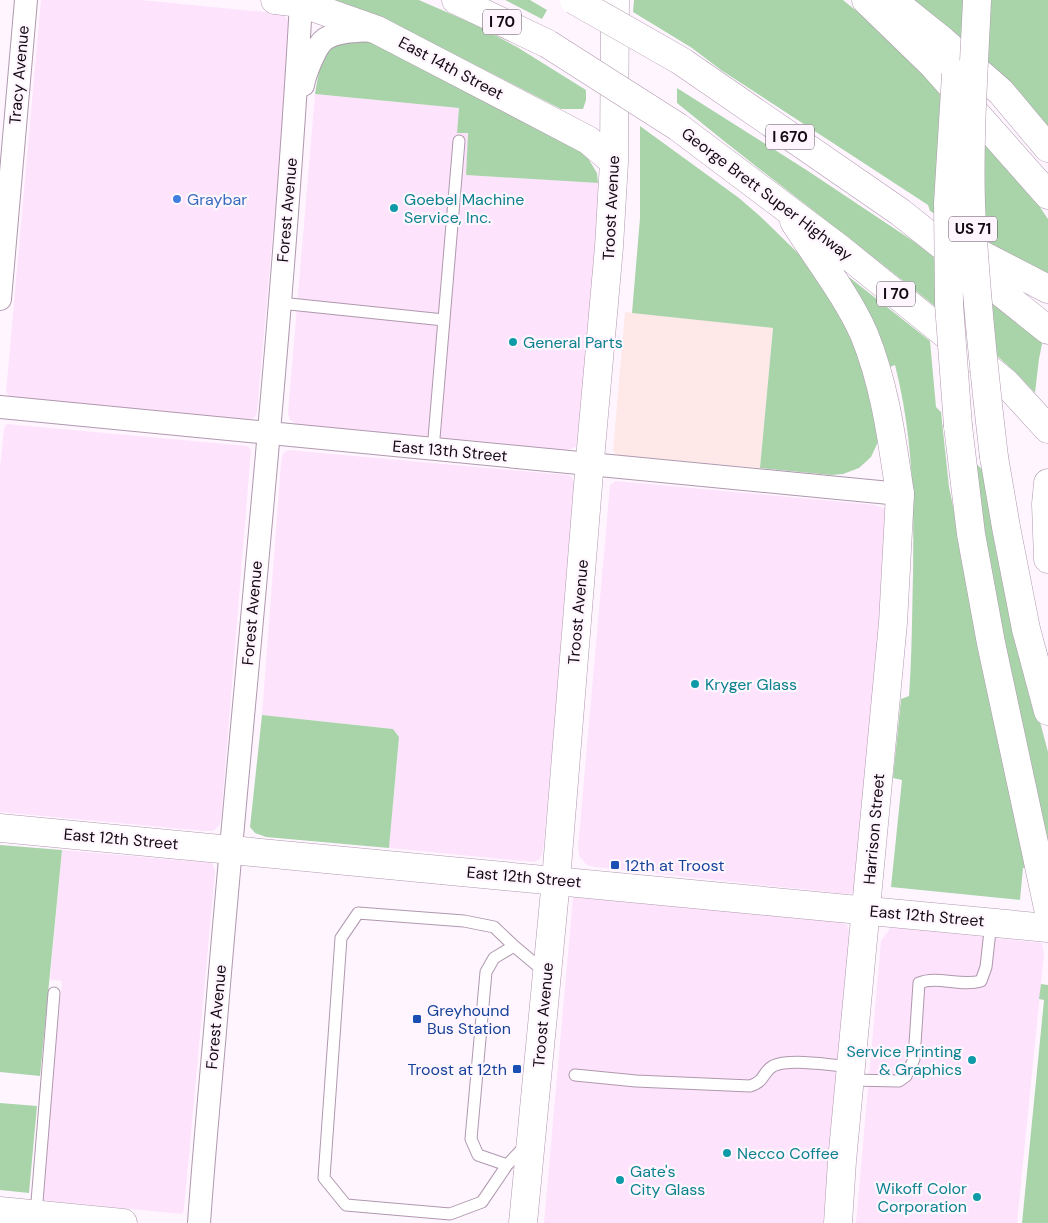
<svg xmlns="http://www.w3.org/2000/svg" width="1048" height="1223" font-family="'DM Sans',sans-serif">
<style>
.commercial{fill:#fee9e8}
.built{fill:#fde4fc}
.green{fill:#a9d4aa}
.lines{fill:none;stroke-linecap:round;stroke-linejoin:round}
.service-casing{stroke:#af98ae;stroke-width:13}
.minor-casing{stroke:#af98ae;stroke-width:24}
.tertiary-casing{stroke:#af98ae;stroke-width:29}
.secondary-casing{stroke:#af98ae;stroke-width:29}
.motorway-casing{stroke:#af98ae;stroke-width:29}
.service{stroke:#fff;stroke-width:11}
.minor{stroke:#fff;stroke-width:22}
.tertiary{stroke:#fff;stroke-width:28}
.secondary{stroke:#fff;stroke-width:28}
.motorway{stroke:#fff;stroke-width:28}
.motorway-bridge-casing{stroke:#af98ae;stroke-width:29;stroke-linecap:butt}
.motorway-bridge{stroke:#fff;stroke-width:28}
.shop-dot{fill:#3f7fe0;stroke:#fff5ff;stroke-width:2}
.culture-dot{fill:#0f9aa8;stroke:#fff5ff;stroke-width:2}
.transit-dot{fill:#1a4fb4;stroke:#fff5ff;stroke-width:2}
.labels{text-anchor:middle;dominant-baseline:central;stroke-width:4.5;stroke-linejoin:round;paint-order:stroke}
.shield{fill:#fff5ff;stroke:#5a515a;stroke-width:1}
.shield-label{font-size:15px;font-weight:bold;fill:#130b13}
.street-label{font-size:16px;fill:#130b13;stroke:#fff5ff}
.shop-label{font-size:16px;fill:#366cbe;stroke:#fff5ff;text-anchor:start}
.culture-label{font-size:16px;fill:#0d838f;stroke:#fff5ff;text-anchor:start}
.transit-label{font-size:16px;fill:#164399;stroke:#fff5ff;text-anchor:start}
</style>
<rect width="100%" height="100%" fill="#fff5ff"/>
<path class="commercial" d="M625,312L773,328L760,468L617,455L613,451Z"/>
<path class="built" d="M41,0H141L274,13L284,15L288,20L291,27L257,413L254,418L249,420L16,398L9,396L6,392Z
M315,94L459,108L468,133L466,175L598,183L595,277L579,442L575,447L568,450L295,424L290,420L288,413Z
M7,424L248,446L251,450L221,819L219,826L213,831H204L0,812V468L4,429Z
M288,450L556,474L569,475L574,480L576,489L543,852L539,860L533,862L389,848L399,737L393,729L262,715L281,463L283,453Z
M616,481L875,505L886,509L888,515L858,884L853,893L846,894L595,867L587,865L579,856L578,848L610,485Z
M62,850L212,863L215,871L184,1210L182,1214L40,1200L62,981L50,980Z
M573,897L839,922L847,925L850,935L823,1223H544Z
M891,927L1042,943L1044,954L1017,1223H856L881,941Z"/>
<path class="green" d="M331,0H419L476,25L517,47L586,90V100L583,109H561L448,51L394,25Z
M505,0H530L547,10L542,19Z
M634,0H843L901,47L1025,185L1048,219V279L1023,266L930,211L928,205L721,70L692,48L633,12Z
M907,0H1048V132Z
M369,40L586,155L597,173L598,183L466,175L468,133H457L459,108L315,94C318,77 321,48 341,43C349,40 360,41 369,40Z
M677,88L808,171L919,245L935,258L937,308C851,238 762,173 677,103Z
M640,126L739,198L761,217L804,259L821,280L861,356L880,429L878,442L871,457L859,468L843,474L831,475L760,468L773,328L632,313L640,218Z
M840,270L930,341L936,407L941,412L949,487L1028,867L1023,868L1020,900L891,887L902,780L893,778L901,699L909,696C912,655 912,615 913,574C914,501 913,436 895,365L885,369Z
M990,298L1043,339L1039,359L1035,393L1016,373L995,354Z
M972,460L984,471L1010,608L1048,752V855L1009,680Z
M262,715L393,729L399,737L389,848L266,837L255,833L250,827Z
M0,845L62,850L40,1076L0,1072Z
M1041,984L1048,985V1223H1022L1044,1000L1039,999Z
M0,1103L37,1106L29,1193L0,1190Z"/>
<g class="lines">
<defs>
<path id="service" d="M280,303L444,320
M433,450L459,141
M575,1075L636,1081L750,1086C766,1081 762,1072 773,1066C789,1058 832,1065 851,1067
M850,1080L899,1081L906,1076L914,1059L919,983C937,975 961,987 981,981L986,967L991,922
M527,1144L507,1165L482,1202L450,1214L346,1205L324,1178L341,938L358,913L464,921L494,927L514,946L546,973
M507,1165L478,1155L471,1139L486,972L494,958L514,946
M36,1214L54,993"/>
<path id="minor" d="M303,85C305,74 316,45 325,39C339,30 359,31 375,30
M0,299L26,0
M0,407L900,494
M199,1223C204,1151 211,1080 217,1008C245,673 282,339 301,3"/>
<path id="tertiary" d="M275,0L301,3L377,30L588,140L614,162
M523,1223L556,880L591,448L609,247L614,162L615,0
M838,1223L842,1161L893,623L900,494"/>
<path id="secondary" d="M0,828L1048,928
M0,1211L123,1223"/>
<path id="motorway" d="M456,0L548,44
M866,0L933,65L1048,195
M892,0L943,41L1001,92L1048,148
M681,61L900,212L1048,330
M678,127L839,248L1006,383L1048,429
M794,221C816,256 848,297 864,334C885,385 892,440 900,494
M957,242L1048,289
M958,426L971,534L991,643L1048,908
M994,457L1006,527L1026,629L1048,711
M1048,483L1046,504L1048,559"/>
</defs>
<use href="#service" class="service-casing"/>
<use href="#minor" class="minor-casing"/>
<use href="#tertiary" class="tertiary-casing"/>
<use href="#secondary" class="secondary-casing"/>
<use href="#motorway" class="motorway-casing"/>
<use href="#service" class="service"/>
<use href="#minor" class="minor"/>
<use href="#tertiary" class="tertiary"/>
<use href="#secondary" class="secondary"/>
<use href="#motorway" class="motorway"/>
<defs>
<path id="motorway-bridge" d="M574,0L681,61
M977,0C974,68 969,136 971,204C975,289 984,372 994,457
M548,44L678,127
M956,74L948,203L949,304L958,426"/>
</defs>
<use href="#motorway-bridge" class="motorway-bridge-casing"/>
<use href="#motorway-bridge" class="motorway-bridge"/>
</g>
<circle class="shop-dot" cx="177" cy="199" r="5"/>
<g class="culture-dot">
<circle cx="394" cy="208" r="5"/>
<circle cx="513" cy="342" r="5"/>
<circle cx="695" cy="684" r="5"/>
<circle cx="972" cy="1060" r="5"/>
<circle cx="727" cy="1153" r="5"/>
<circle cx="620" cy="1180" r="5"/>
<circle cx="977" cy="1197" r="5"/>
</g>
<g class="transit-dot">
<rect x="610" y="860" width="10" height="10" rx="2.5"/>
<rect x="412" y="1014" width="10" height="10" rx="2.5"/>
<rect x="512" y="1064" width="10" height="10" rx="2.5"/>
</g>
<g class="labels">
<g class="shield">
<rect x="483" y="9.5" width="38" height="25" rx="4"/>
<rect x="766" y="124.5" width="48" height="25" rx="4"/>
<rect x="949" y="216.5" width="48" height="25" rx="4"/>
<rect x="877" y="281.5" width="38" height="25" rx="4"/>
</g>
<g class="shield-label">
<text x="502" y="22">I 70</text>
<text x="790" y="137">I 670</text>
<text x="973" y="229">US 71</text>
<text x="896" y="294">I 70</text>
</g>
<g class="street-label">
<text transform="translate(451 68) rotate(28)">East 14th Street</text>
<text transform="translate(19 75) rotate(-85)">Tracy Avenue</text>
<text transform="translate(767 194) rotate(37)">George Brett Super Highway</text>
<text transform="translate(611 208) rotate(-87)">Troost Avenue</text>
<text transform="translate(287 210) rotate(-85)">Forest Avenue</text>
<text transform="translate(450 451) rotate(5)">East 13th Street</text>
<text transform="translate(578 612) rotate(-85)">Troost Avenue</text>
<text transform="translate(252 613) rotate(-85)">Forest Avenue</text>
<text transform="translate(874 829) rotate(-85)">Harrison Street</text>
<text transform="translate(121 839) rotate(5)">East 12th Street</text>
<text transform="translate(524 877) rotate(5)">East 12th Street</text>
<text transform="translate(927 916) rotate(5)">East 12th Street</text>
<text transform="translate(543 1015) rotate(-85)">Troost Avenue</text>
<text transform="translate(216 1017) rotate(-85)">Forest Avenue</text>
</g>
<g class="shop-label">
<text x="187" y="199">Graybar</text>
</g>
<g class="culture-label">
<text x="404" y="199">Goebel Machine<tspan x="404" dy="18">Service, Inc.</tspan></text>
<text x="523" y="342">General Parts</text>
<text x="705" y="684">Kryger Glass</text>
<text x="962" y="1051" text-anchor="end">Service Printing<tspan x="962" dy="18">&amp; Graphics</tspan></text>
<text x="737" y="1153">Necco Coffee</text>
<text x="630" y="1171">Gate's<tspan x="630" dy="18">City Glass</tspan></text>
<text x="967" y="1188" text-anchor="end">Wikoff Color<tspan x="967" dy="18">Corporation</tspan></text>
</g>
<g class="transit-label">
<text x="625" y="865">12th at Troost</text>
<text x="427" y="1010">Greyhound<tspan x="427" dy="18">Bus Station</tspan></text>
<text x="507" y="1069" text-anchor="end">Troost at 12th</text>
</g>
</g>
</svg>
